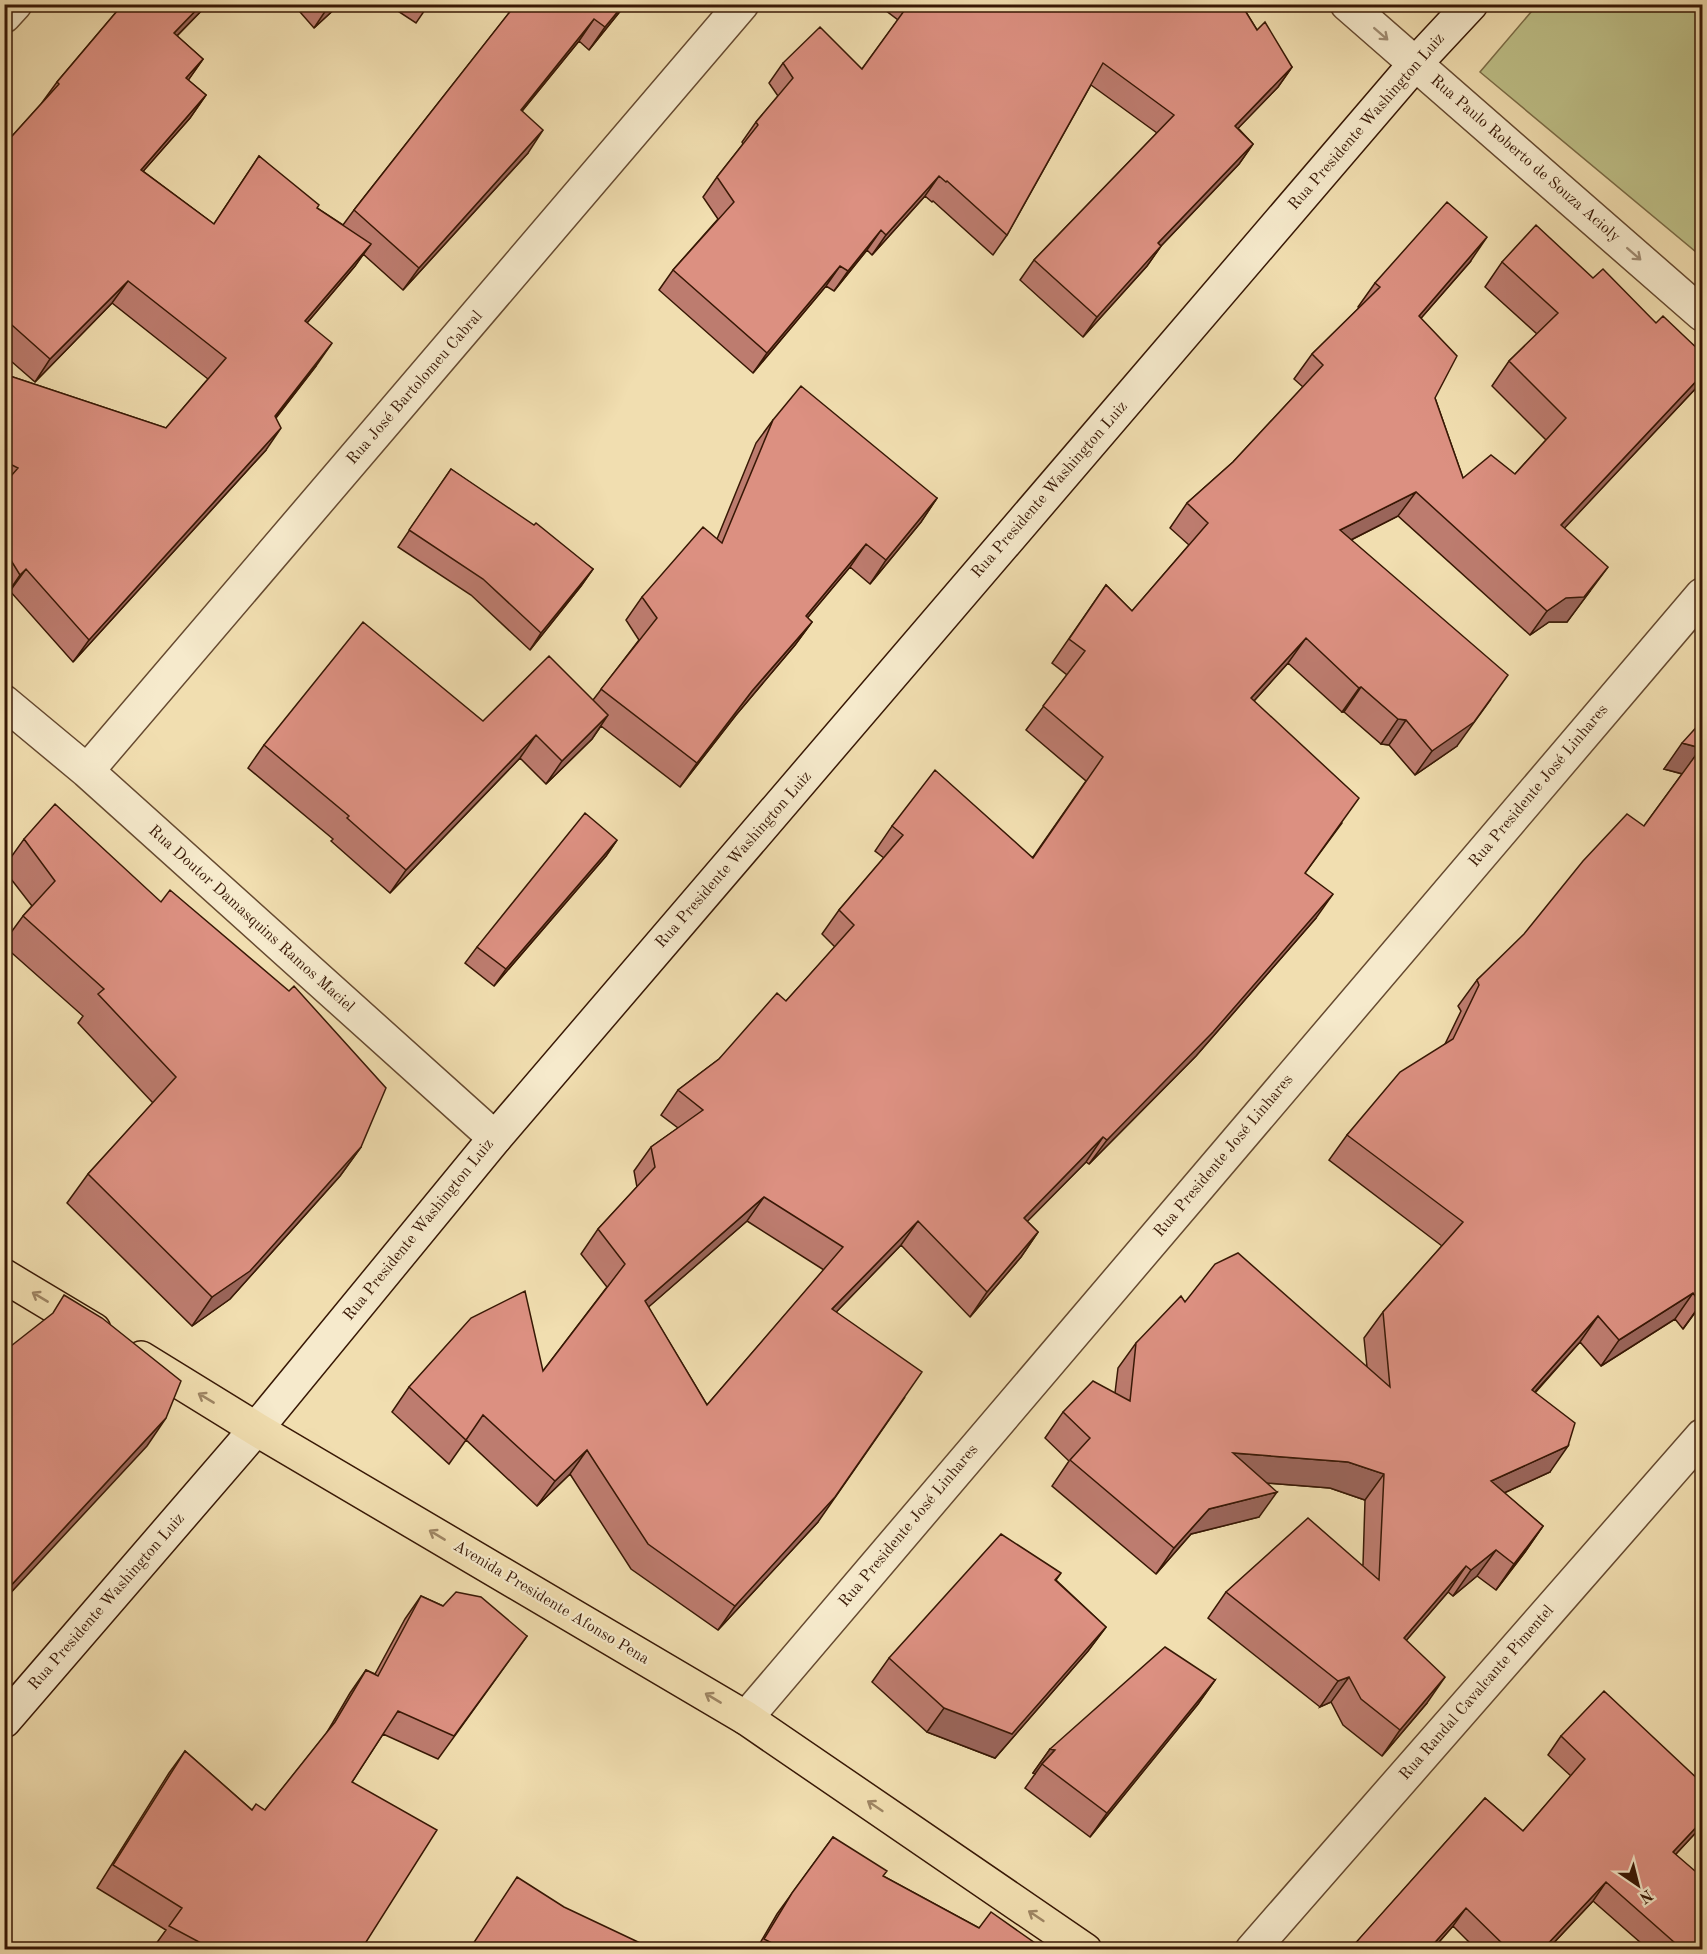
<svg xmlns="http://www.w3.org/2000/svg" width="1707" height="1954" font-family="'Old Standard TT',serif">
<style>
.green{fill:#bec088;stroke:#7b6c46;stroke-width:1.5}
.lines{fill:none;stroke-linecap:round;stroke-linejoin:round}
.minor-casing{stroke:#664a30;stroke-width:36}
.tertiary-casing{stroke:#664a30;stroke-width:36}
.secondary-casing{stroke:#381805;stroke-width:36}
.primary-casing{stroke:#381805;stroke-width:36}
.minor{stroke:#f6eacc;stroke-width:33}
.tertiary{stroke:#f6eacc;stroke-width:33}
.secondary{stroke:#f6eacc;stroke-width:33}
.primary{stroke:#f1deb0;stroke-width:33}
.wall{fill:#bd7c6f;stroke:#381805;stroke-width:1.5;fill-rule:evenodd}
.shaded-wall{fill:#9a655a;stroke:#381805;stroke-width:1.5}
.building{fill:#dc9081;stroke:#381805;stroke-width:1.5;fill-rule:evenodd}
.oneway{stroke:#a08c72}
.oneway2{stroke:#9e8563}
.labels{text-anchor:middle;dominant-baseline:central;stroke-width:4.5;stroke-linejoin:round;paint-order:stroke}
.street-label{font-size:16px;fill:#381805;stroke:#f6eacc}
</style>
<rect width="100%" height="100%" fill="#f1deb0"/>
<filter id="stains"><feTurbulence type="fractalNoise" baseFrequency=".00333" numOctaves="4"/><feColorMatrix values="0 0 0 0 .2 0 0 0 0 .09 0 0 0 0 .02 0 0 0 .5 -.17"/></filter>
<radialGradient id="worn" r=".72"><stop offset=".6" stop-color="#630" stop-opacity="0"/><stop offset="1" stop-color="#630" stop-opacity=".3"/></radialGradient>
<path class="green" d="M1537,5H1702V257L1480,72Z"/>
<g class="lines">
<defs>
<path id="minor" d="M4,16L15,4
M4,702L87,771L495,1138
M87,771L742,4
M746,1718L1702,595
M1252,1950L1702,1436"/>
<path id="tertiary" d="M1347,4L1702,314"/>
<path id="secondary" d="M4,1721L256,1429L495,1138L1415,64L1471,4"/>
<path id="primary" d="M4,1276L94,1330
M141,1358L256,1429L746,1718L1085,1950"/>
</defs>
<use href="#minor" class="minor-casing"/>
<use href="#tertiary" class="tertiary-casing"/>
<use href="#secondary" class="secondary-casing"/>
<use href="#primary" class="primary-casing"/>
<use href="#minor" class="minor"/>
<use href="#tertiary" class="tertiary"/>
<use href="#secondary" class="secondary"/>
<use href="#primary" class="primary"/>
</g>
<path class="wall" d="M123,4H208L177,36L203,59L188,80L206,95L190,118L143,171L214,224L259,156L317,208L343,225L354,210L516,4H626L589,50L579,41L522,111L528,153L403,290L363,254L355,266L307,323L316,366L276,418L266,450L73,662L10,591L4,597V374L166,428L208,379L112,303L35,382L4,355V145L41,104L57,82Z
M293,4H340L314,28Z
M387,4H429L416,23Z
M877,4H1241L1257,30L1292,67L1278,87L1238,128L1253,144L1239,164L1161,246L1147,266L1083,337L1020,280L1034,260L1157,133L1091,85L1007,235L993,255L933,201L932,202L925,196L872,255L867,250L834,291L826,286L753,373L659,290L673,270L718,219L703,197L717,177L743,144L742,142L756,122L778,96L769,83L783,63L862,69L898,20Z
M1470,262L1421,318L1435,398L1463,478L1515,474L1546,440L1492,386L1509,361L1537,334L1485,287L1502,262L1593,278L1656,323L1702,353V379L1697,387L1564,528L1590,591L1567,622H1549L1530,635L1398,516L1351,540L1457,746L1415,775L1389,745L1381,744L1344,712H1342L1288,663L1254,701L1342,823L1305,873L1316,918L1196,1056L1089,1164L1086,1162L1027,1221L1038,1232L1021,1257L970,1317L901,1245L836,1312L818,1522L718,1630L631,1569L570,1474L537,1506L466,1440L449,1464L392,1412L409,1387L543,1371L607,1287L581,1254L598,1229L637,1187L634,1171L651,1147L678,1128L661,1115L678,1090L719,1059L786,1001L835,947L822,934L839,910L884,858L875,851L892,826L1033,857L1086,781L1026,730L1067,675L1052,663L1106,585L1132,611L1189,545L1170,528L1187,503L1233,462L1303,387L1294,379L1312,354L1359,308L1358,307L1375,283ZM747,1221L824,1270L707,1405L648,1307Z
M773,420L937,498L921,522L870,584L850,567L807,618L812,622L795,645L736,715L680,787L601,726L592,739L546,784L520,758L390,893L331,841L333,839L248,768L264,745L483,721L593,700L639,640L626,620L642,597L717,539L756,443Z
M451,469L593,569L581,586L530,650L471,595L398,547Z
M1702,721V1303L1683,1329L1675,1319L1601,1366L1580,1342L1535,1393L1550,1472L1504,1493L1543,1526L1525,1552L1496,1590L1477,1576L1453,1596L1448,1592L1406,1640L1427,1703L1382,1756L1343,1725L1331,1702L1320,1707L1208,1618L1226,1592L1363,1565L1365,1500L1330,1488L1268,1483L1259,1517L1191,1534L1156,1574L1052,1486L1069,1461L1045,1438L1063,1412L1115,1393L1118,1368L1136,1343L1185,1302L1367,1367L1364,1338L1383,1312L1442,1246L1329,1160L1347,1135L1445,1044L1461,1011L1458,1006L1477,980L1644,826L1682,774L1664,769Z
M24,839L361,1147L340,1176L230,1299L192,1326L67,1203L88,1174L153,1103L78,1023L83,1016L4,946V942L23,916L32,906L4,870V867Z
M617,840L606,856L494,986L465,963L477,947Z
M1061,1573L1056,1580L1106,1627L1088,1651L995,1758L927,1732L872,1682L889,1658Z
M421,1596L443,1606L527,1636L438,1759L383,1734L352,1782L361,1950H155L153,1948L166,1930L97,1888L169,1773L185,1751L252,1810H265L326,1734L350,1693L366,1670L375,1674L405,1619Z
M1215,1680L1198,1704L1090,1837L1025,1788L1035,1774L1033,1773L1050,1749Z
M1561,1736L1702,1783V1826L1676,1854L1702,1950H1649L1593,1901L1547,1950H1477L1453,1926L1432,1950H1350L1485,1798L1523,1831L1571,1776L1548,1755Z
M833,1837L883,1876L979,1928L1045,1950H756L777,1914Z"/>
<path class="shaded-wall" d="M202,4H208L158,55L174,33Z
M330,4H340L314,28Z
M624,4H626L589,50L605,27Z
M594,19L579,41L505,132L521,110Z
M203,59L187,82L186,78Z
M1292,67L1278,87L1221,146L1235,126Z
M206,95L190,118L125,192L141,170Z
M543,130L528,153L403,290L419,268Z
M1253,144L1239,164L1161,246L1147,266L1083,337L1097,317L1158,243Z
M939,176L925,196L872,255L886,235Z
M881,230L867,250L834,291L848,271Z
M1487,237L1470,262L1402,340L1419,316Z
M371,244L355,266L289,344L305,321Z
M840,266L826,286L753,373L767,353Z
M128,281L112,303L35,382L50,359Z
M332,343L316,366L259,439L275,416Z
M1702,375V379L1697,387L1544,550L1561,525Z
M281,428L266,450L73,662L89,640Z
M1416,492L1398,516L1323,554L1340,530Z
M937,498L921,522L870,584L886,560Z
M866,544L850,567L789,640L806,616Z
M1608,567L1567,622H1549L1530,635L1547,611Z
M26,569L10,591L5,597L20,575Z
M593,569L581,586L530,650L541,633Z
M812,622L795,645L736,715L680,787L697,763L752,691Z
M1306,638L1288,663L1234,723L1251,698Z
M1361,687L1344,712H1342L1359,688Z
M1491,699L1457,746L1415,775L1432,751Z
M608,715L592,739L546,784L562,761Z
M1398,719L1406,720L1389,745L1381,744Z
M536,735L520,758L390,893L406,870Z
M1682,743L1701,748L1683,774L1664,769Z
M617,840L606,856L494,986L506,969Z
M1333,894L1316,918L1196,1056L1089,1164L1107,1140Z
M1103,1137L1086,1162L1007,1242L1024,1218Z
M361,1147L340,1176L230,1299L192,1326L212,1297Z
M764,1197L747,1221L628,1325L645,1301Z
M918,1221L901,1245L815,1334L832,1309Z
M1038,1232L1021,1257L970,1317L987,1292Z
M1693,1293L1675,1319L1601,1366L1619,1340Z
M1702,1302V1303L1683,1329Z
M1598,1316L1580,1342L1513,1416L1532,1390Z
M905,1397L818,1522L718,1630L735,1606Z
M166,1418L147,1446L4,1600V1593Z
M1568,1446L1550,1472L1473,1507L1491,1481Z
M587,1450L570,1474L537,1506L555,1481Z
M1233,1453L1348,1462L1384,1474L1365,1500L1330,1488L1215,1479Z
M1277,1492L1259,1517L1191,1534L1156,1574L1174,1548L1209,1509Z
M1543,1526L1525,1552L1496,1590L1514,1564Z
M1496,1550L1477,1576L1453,1596L1471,1570Z
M1466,1566L1448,1592L1386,1664L1404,1638Z
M1106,1627L1088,1651L995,1758L927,1732L944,1708Z
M1349,1677L1331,1702L1320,1707L1338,1681Z
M1445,1677L1427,1703L1382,1756L1400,1730Z
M1215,1680L1198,1704L1090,1837L1107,1813Z
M1050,1749L1055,1750L1042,1764L1035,1774L1033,1773Z
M1702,1821V1826L1661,1870L1673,1852Z
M1606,1882L1593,1901L1547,1950H1542Z
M1466,1908L1453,1926L1432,1950H1428Z"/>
<path class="building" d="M123,4H202L174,33L203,59L186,78L206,95L141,170L214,224L259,156L319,205L317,208L371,244L305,321L332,343L275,416L281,428L89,640L26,569L20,575L4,549V484L18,468L4,461V374L166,428L226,358L128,281L50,359L4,318V145L59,84L57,82Z
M516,4H624L605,27L594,19L521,110L543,130L419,268L354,210Z
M909,4H1241L1257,30L1265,22L1292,67L1235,126L1253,144L1158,243L1161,246L1097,317L1034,260L1174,115L1103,63L1007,235L947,181L946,182L939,176L886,235L881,230L848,271L840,266L767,353L673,270L734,202L717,177L758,125L756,122L793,78L783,63L820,27L862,69Z
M1447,202L1487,237L1419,316L1457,356L1435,398L1463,478L1491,455L1515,474L1566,418L1509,361L1558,313L1502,262L1536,225L1593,278L1603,269L1656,323L1663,316L1702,353V375L1561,525L1608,567L1584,597L1566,598L1547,611L1416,492L1340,530L1508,675L1474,722L1432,751L1406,720L1398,719L1361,687L1359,688L1306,638L1251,698L1359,798L1305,873L1333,894L1213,1032L1107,1140L1103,1137L1024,1218L1038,1232L987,1292L918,1221L832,1309L922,1372L835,1497L735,1606L648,1544L587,1450L555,1481L483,1415L466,1440L409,1387L471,1318L525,1291L543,1371L625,1264L598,1229L655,1167L651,1147L703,1110L678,1090L719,1059L777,993L786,1001L854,925L839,910L903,835L892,826L935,770L1033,858L1103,757L1043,706L1085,651L1069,639L1106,585L1132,611L1208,523L1187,503L1233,462L1323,365L1312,354L1380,287L1375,283ZM764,1197L843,1247L707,1405L645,1301Z
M801,386L937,498L886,560L866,544L806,616L812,622L752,691L697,763L601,689L657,618L642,597L703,527L722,543L773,420Z
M451,469L534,525L536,523L593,569L541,633L483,579L409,530Z
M363,622L483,721L549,656L608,715L562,761L536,735L406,870L347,818L349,816L264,745Z
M1702,721V1302L1701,1304L1693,1293L1619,1340L1598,1316L1532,1390L1575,1423L1568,1446L1491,1481L1543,1526L1514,1564L1496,1550L1471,1570L1466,1566L1404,1638L1445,1677L1400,1730L1361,1699L1349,1677L1338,1681L1226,1592L1308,1518L1379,1580L1384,1474L1348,1462L1233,1453L1277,1492L1209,1509L1174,1548L1070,1460L1090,1438L1063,1412L1093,1381L1130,1401L1136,1343L1181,1296L1185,1302L1215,1264L1238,1253L1390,1387L1383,1312L1463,1222L1347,1135L1400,1072L1453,1039L1479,985L1477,980L1524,934L1583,861L1627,814L1644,826L1701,748L1682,743Z
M55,804L161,902L170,890L289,991L294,986L386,1088L361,1147L250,1271L212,1297L88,1174L176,1077L98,994L104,989L23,916L55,881L24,839Z
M585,813L617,840L506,969L477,947Z
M64,1295L102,1318L181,1381L166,1418L4,1593V1343L11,1346L53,1313Z
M1001,1534L1061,1573L1055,1580L1106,1627L1012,1734L944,1708L889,1658Z
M456,1592L481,1597L527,1636L454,1736L398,1711L352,1782L437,1830L361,1950H214L169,1926L182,1908L113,1865L185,1751L252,1810L256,1804L265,1810L335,1722L366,1670L378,1676L421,1596L443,1606Z
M1165,1647L1215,1680L1107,1813L1042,1764L1055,1750L1050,1749Z
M1604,1691L1702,1783V1821L1673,1852L1702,1877V1950H1683L1606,1882L1542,1950H1509L1466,1908L1428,1950H1354L1351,1948L1485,1798L1523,1831L1585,1759L1561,1736Z
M833,1837L887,1871L883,1876L979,1928L991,1912L1045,1950H785L764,1939L792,1893Z
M517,1877L564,1907L655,1950H469Z"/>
<defs><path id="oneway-shaft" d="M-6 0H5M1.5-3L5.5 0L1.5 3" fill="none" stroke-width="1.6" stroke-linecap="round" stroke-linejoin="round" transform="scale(1.5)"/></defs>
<g class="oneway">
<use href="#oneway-shaft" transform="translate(1381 34) rotate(41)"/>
<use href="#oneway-shaft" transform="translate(1634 254) rotate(41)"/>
</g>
<g class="oneway2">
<use href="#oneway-shaft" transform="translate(40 1297) rotate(-149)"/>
<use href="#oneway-shaft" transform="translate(206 1398) rotate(-149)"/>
<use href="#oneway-shaft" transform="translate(437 1535) rotate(-149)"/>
<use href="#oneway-shaft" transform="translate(713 1698) rotate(-149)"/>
<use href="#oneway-shaft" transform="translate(875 1806) rotate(-146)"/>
<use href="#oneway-shaft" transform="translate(1036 1916) rotate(-146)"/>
</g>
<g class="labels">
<g class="street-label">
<text transform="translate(1367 122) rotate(-49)">Rua Presidente Washington Luiz</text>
<text transform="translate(1525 159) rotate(41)">Rua Paulo Roberto de Souza Acioly</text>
<text transform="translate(415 388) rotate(-49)">Rua José Bartolomeu Cabral</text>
<text transform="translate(1050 490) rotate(-49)">Rua Presidente Washington Luiz</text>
<text transform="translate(1539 786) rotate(-50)">Rua Presidente José Linhares</text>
<text transform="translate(734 860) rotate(-49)">Rua Presidente Washington Luiz</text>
<text transform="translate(251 919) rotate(42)">Rua Doutor Damasquins Ramos Maciel</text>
<text transform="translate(1224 1156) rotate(-50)">Rua Presidente José Linhares</text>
<text transform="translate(419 1230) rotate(-51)">Rua Presidente Washington Luiz</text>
<text transform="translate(909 1526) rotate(-50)">Rua Presidente José Linhares</text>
<text transform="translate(107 1602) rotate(-49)">Rua Presidente Washington Luiz</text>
<text transform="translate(551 1603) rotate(31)">Avenida Presidente Afonso Pena</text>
<text transform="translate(1477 1693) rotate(-49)">Rua Randal Cavalcante Pimentel</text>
</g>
</g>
<rect width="1707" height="1954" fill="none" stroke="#f1deb0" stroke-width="24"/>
<rect x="6" y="6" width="1695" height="1942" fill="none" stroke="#381805" stroke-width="3"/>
<rect x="12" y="12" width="1683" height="1930" fill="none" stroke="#381805" stroke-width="1.5"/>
<g transform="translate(1638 1885) rotate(145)" stroke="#f6eacc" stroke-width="4.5" paint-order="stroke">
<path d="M0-4.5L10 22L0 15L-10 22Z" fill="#381805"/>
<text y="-9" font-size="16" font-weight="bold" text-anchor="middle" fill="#381805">N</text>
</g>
<rect width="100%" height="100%" filter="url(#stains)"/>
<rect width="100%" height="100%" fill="url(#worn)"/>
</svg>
